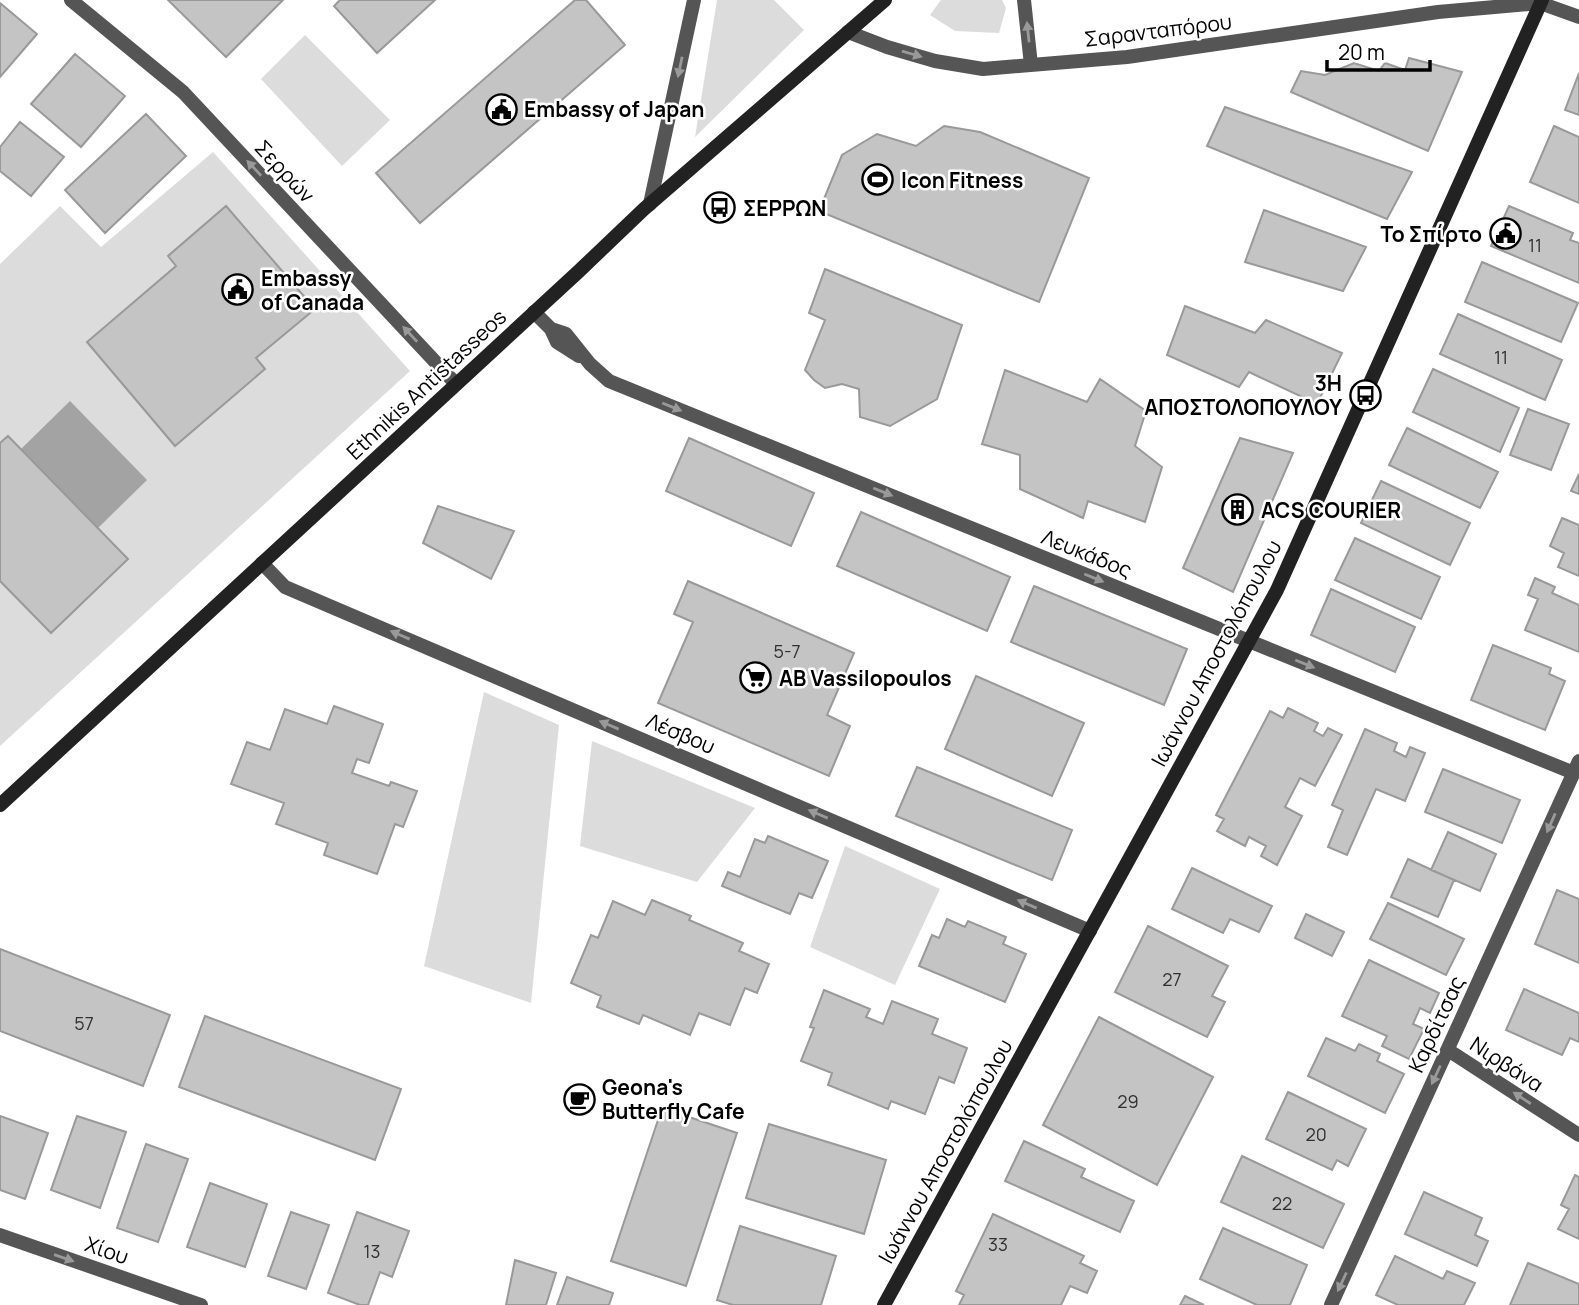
<svg xmlns="http://www.w3.org/2000/svg" width="1579" height="1305" font-family="Manrope,sans-serif">
<style>
.green{fill:#dcdcdc}
.water{fill:#a3a3a3}
.building{fill:#c4c4c4;stroke:#999;stroke-width:2}
.lines{fill:none;stroke-linecap:round;stroke-linejoin:round}
.street{stroke:#555;stroke-width:14}
.secondary{stroke:#222;stroke-width:14}
.oneway{fill:#999}
.labels{text-anchor:middle;dominant-baseline:central;stroke-width:5;stroke-linejoin:round;paint-order:stroke}
.number-label{font-size:18px;fill:#313131}
.street-label{font-size:21px;fill:#000;stroke:#fff}
.poi-label{font-size:21px;font-weight:bold;fill:#000;stroke:#fff;text-anchor:start}
</style>
<rect width="100%" height="100%" fill="#fff"/>
<path class="green" d="M717,0H774L804,30L695,137Z
M941,0H1002L1006,8L999,33L955,31L930,15Z
M305,35L390,120L342,166L261,79Z
M213,152L410,371L0,746V264L60,206L101,247Z
M484,692L559,725L531,1003L424,966Z
M592,741L755,808L697,882L580,846Z
M845,846L940,889L895,985L810,947Z"/>
<path class="water" d="M70,401L147,480L98,528L21,449Z"/>
<path class="building" d="M168,0H283L226,57Z
M340,0H435L377,53L334,6Z
M575,0H586L625,45L420,223L376,173Z
M0,3L37,34L0,77Z
M75,54L125,96L81,147L31,104Z
M1409,58L1462,72L1428,151L1291,92L1301,71L1325,75L1354,63L1379,71L1385,63L1405,70Z
M1579,73V115L1565,110Z
M1225,107L1412,172L1387,219L1207,146Z
M146,114L186,156L105,233L65,190Z
M20,122L64,157L31,196L0,171V147Z
M944,126L980,132L1089,178L1039,302L819,211L842,155L877,134L916,146Z
M1554,126L1579,137V203L1530,182Z
M226,206L315,309L256,358L265,369L175,446L87,342L176,266L168,256Z
M1509,206L1573,233L1570,240L1579,243V283L1491,246Z
M1264,210L1366,247L1343,291L1245,262Z
M1482,262L1578,303L1561,342L1465,302Z
M825,269L962,325L937,399L890,426L860,417L859,389L842,384L825,388L814,380L805,370L825,320L809,313Z
M1185,306L1255,333L1266,320L1342,353L1317,404L1249,372L1239,387L1167,355Z
M1458,314L1562,360L1545,400L1440,354Z
M1433,369L1519,408L1500,452L1413,412Z
M1005,370L1087,402L1100,379L1146,411L1135,446L1162,467L1145,522L1088,501L1083,518L1020,489V455L982,444Z
M1528,409L1569,424L1551,470L1510,455Z
M1407,428L1498,472L1480,508L1389,465Z
M8,436L128,559L51,633L0,581V443Z
M689,438L814,493L791,546L666,491Z
M1240,438L1293,453L1233,592L1183,568Z
M1579,474V494L1571,491Z
M1381,481L1470,523L1450,565L1361,523Z
M438,506L514,531L491,579L423,543Z
M861,512L1010,577L987,631L837,566Z
M1562,518L1579,525V576L1558,567L1564,553L1550,546Z
M1355,538L1440,577L1421,619L1335,580Z
M1535,578L1555,587L1552,593L1579,605V652L1525,630L1538,599L1528,595Z
M688,581L854,653L827,715L850,726L829,776L658,703L693,622L674,614Z
M1034,586L1187,649L1164,705L1011,642Z
M1331,589L1415,627L1395,672L1311,635Z
M1493,645L1551,668L1549,674L1565,681L1545,730L1471,700Z
M976,676L1084,723L1052,796L945,749Z
M334,706L383,724L369,763L357,759L352,773L389,786L391,782L417,791L403,827L395,824L377,874L324,855L328,843L276,824L284,803L231,784L247,742L270,750L285,709L327,724Z
M1288,708L1318,723L1314,731L1323,736L1328,728L1342,735L1315,786L1300,778L1285,807L1302,816L1277,865L1261,856L1266,846L1249,837L1245,846L1217,831L1224,819L1216,815L1270,711L1283,718Z
M1365,729L1397,743L1394,751L1406,757L1410,747L1425,753L1405,801L1376,789L1347,855L1328,847L1343,810L1332,805Z
M917,767L1072,830L1052,880L896,816Z
M1443,769L1520,800L1502,843L1425,812Z
M1448,832L1496,854L1480,891L1431,870Z
M768,836L828,861L812,898L799,893L790,914L722,886L728,872L740,877L755,839L765,843Z
M1408,859L1454,880L1438,917L1391,897Z
M1192,868L1272,906L1259,932L1230,919L1223,933L1172,909Z
M1557,890L1579,899V963L1535,944Z
M652,900L691,916L689,920L743,943L739,951L769,964L757,993L745,988L730,1025L699,1013L690,1035L643,1015L639,1024L597,1007L601,996L571,983L591,935L598,938L613,901L645,915Z
M1388,903L1464,939L1446,975L1370,939Z
M1306,914L1344,932L1332,956L1295,938Z
M947,919L965,927L968,921L1006,937L1003,944L1026,954L1005,1002L919,966L932,935L939,938Z
M1148,926L1228,966L1212,996L1225,1002L1207,1037L1115,992Z
M0,949L170,1015L143,1086L0,1031Z
M1369,960L1439,993L1430,1013L1420,1008L1413,1024L1424,1029L1409,1059L1382,1046L1387,1036L1342,1016Z
M1524,989L1579,1013V1042L1570,1038L1562,1055L1506,1030Z
M824,990L870,1009L866,1017L883,1024L892,1001L938,1019L932,1034L967,1048L954,1083L939,1077L925,1114L891,1101L888,1109L828,1085L832,1073L801,1061L814,1028L810,1027Z
M205,1016L401,1089L375,1160L179,1087Z
M1099,1017L1213,1077L1157,1185L1043,1125Z
M1326,1038L1355,1051L1359,1044L1380,1054L1377,1061L1404,1074L1385,1113L1308,1076Z
M1288,1092L1366,1129L1348,1166L1337,1160L1332,1170L1266,1139Z
M662,1108L737,1133L686,1286L611,1261Z
M0,1116L48,1133L25,1199L0,1190Z
M77,1116L126,1132L100,1208L51,1190Z
M769,1124L886,1160L864,1234L746,1198Z
M1024,1141L1085,1169L1081,1177L1134,1201L1120,1232L1005,1181Z
M146,1144L188,1159L158,1242L117,1228Z
M1242,1156L1344,1204L1323,1248L1221,1202Z
M1575,1175L1579,1177V1239L1558,1229L1569,1209L1561,1205Z
M210,1183L267,1204L245,1267L187,1247Z
M1424,1192L1482,1218L1475,1235L1488,1241L1477,1266L1405,1234Z
M291,1212L329,1225L306,1289L268,1276Z
M357,1212L409,1231L392,1277L380,1272L368,1305H360L328,1293Z
M993,1214L1084,1256L1080,1263L1097,1271L1087,1293L1070,1286L1061,1305H959L964,1295L956,1291Z
M740,1226L836,1256L821,1305H733L717,1300Z
M1223,1228L1307,1265L1290,1305H1257L1200,1279Z
M1395,1256L1443,1279L1447,1271L1475,1283L1464,1305H1398L1376,1295Z
M515,1260L556,1273L546,1305H506Z
M1528,1263L1579,1284V1305H1510Z
M567,1277L613,1293L609,1305H557Z
M1185,1296L1204,1305H1180Z"/>
<g class="lines">
<path class="street" d="M71,0L183,92L456,384
M1024,0L1031,65
M848,32L887,47L935,61L983,69L1127,57L1438,12L1540,3L1579,17
M650,204L694,0
M534,312L551,329L566,334L590,364L609,381L1574,773
M551,329L557,342L579,356
M262,563L285,587L1090,931
M1448,1050L1579,1135
M0,1235L201,1305
M1331,1305L1579,761"/>
<path class="secondary" d="M0,805L578,272L644,209L885,0
M884,1305L1277,590L1542,0"/>
</g>
<defs><path id="oneway-solid" d="M-6-.8H1V-3.2L6.5 0L1 3.2V.8H-6Z" transform="scale(1.75)"/></defs>
<g class="oneway">
<use href="#oneway-solid" transform="translate(1028 32) rotate(-96)"/>
<use href="#oneway-solid" transform="translate(912 54) rotate(16)"/>
<use href="#oneway-solid" transform="translate(680 67) rotate(102)"/>
<use href="#oneway-solid" transform="translate(254 168) rotate(-133)"/>
<use href="#oneway-solid" transform="translate(410 334) rotate(-133)"/>
<use href="#oneway-solid" transform="translate(672 407) rotate(22)"/>
<use href="#oneway-solid" transform="translate(883 492) rotate(22)"/>
<use href="#oneway-solid" transform="translate(1094 578) rotate(22)"/>
<use href="#oneway-solid" transform="translate(400 635) rotate(-157)"/>
<use href="#oneway-solid" transform="translate(1305 664) rotate(22)"/>
<use href="#oneway-solid" transform="translate(609 725) rotate(-157)"/>
<use href="#oneway-solid" transform="translate(818 814) rotate(-157)"/>
<use href="#oneway-solid" transform="translate(1551 823) rotate(114)"/>
<use href="#oneway-solid" transform="translate(1027 904) rotate(-157)"/>
<use href="#oneway-solid" transform="translate(1436 1075) rotate(115)"/>
<use href="#oneway-solid" transform="translate(1522 1098) rotate(-147)"/>
<use href="#oneway-solid" transform="translate(64 1258) rotate(19)"/>
<use href="#oneway-solid" transform="translate(1342 1282) rotate(115)"/>
</g>
<defs>
<symbol id="civic-ring" viewBox="-11 -11 22 22"><circle r="9.5" fill="#fff" stroke="#000" stroke-width="1.5"/><path d="M-.6-6.5H3V-4.5H.6V-3L4-1V1h2V6H-6V1h2V-1L-.6-3ZM-1.2 2.5V6h2.4V2.5Z" fill="#000"/></symbol>
<symbol id="stadium-ring" viewBox="-11 -11 22 22"><circle r="9.5" fill="#fff" stroke="#000" stroke-width="1.5"/><path d="M0-5a6.5 5 0 1 0 0 10a6.5 5 0 1 0 0-10ZM-3.5-1.8h7v3.6h-7Z" fill="#000"/></symbol>
<symbol id="bus-ring" viewBox="-11 -11 22 22"><circle r="9.5" fill="#fff" stroke="#000" stroke-width="1.5"/><path d="M-5-6H5V4H4V6H2V4H-2V6H-4V4H-5ZM-3.5-4V0h7V-4ZM-3.5 1.2v1.5H-2V1.2ZM2 1.2v1.5H3.5V1.2Z" fill="#000"/></symbol>
<symbol id="building-ring" viewBox="-11 -11 22 22"><circle r="9.5" fill="#fff" stroke="#000" stroke-width="1.5"/><path d="M-4-6H4V6H1V3H-1V6H-4ZM-2.5-4.3h1.7v1.8h-1.7ZM.8-4.3h1.7v1.8H.8ZM-2.5-1h1.7V.8h-1.7ZM.8-1h1.7V.8H.8Z" fill="#000"/></symbol>
<symbol id="supermarket-ring" viewBox="-11 -11 22 22"><circle r="9.5" fill="#fff" stroke="#000" stroke-width="1.5"/><path d="M-6-5.5h2.5l.6 2H6L4.5 2H-2.5L-4.4-4H-6ZM-1.5 3.2a1.3 1.3 0 1 0 .1 0ZM3 3.2a1.3 1.3 0 1 0 .1 0Z" fill="#000"/></symbol>
<symbol id="cafe-ring" viewBox="-11 -11 22 22"><circle r="9.5" fill="#fff" stroke="#000" stroke-width="1.5"/><path d="M-5.5-4.5H6V0H3Q3 3.5 0 3.5H-2.5Q-5.5 3.5-5.5 0ZM3-3.2v2h1.7v-2ZM-6 4.5H4V6H-6Z" fill="#000"/></symbol>
</defs>
<g fill-rule="evenodd">
<use href="#civic-ring" x="484" y="92" width="35" height="35"/>
<use href="#stadium-ring" x="860" y="162" width="35" height="35"/>
<use href="#bus-ring" x="702" y="190" width="35" height="35"/>
<use href="#civic-ring" x="1488" y="216" width="35" height="35"/>
<use href="#civic-ring" x="220" y="272" width="35" height="35"/>
<use href="#bus-ring" x="1348" y="378" width="35" height="35"/>
<use href="#building-ring" x="1220" y="492" width="35" height="35"/>
<use href="#supermarket-ring" x="738" y="660" width="35" height="35"/>
<use href="#cafe-ring" x="562" y="1082" width="35" height="35"/>
</g>
<g class="labels">
<g class="number-label">
<text x="1535" y="245">11</text>
<text x="1501" y="357">11</text>
<text x="787" y="651">5-7</text>
<text x="1172" y="979">27</text>
<text x="84" y="1023">57</text>
<text x="1128" y="1101">29</text>
<text x="1316" y="1134">20</text>
<text x="1282" y="1203">22</text>
<text x="998" y="1244">33</text>
<text x="372" y="1251">13</text>
</g>
<g class="street-label">
<text transform="translate(1158 30) rotate(-7)">Σαρανταπόρου</text>
<text transform="translate(285 171) rotate(47)">Σερρών</text>
<text transform="translate(426 384) rotate(-43)">Ethnikis Antistasseos</text>
<text transform="translate(1087 553) rotate(22)">Λευκάδος</text>
<text transform="translate(1216 653) rotate(-62)">Ιωάννου Αποστολόπουλου</text>
<text transform="translate(681 733) rotate(23)">Λέσβου</text>
<text transform="translate(1436 1024) rotate(-65)">Καρδίτσας</text>
<text transform="translate(1507 1064) rotate(33)">Νιρβάνα</text>
<text transform="translate(945 1151) rotate(-61)">Ιωάννου Αποστολόπουλου</text>
<text transform="translate(107 1250) rotate(19)">Χίου</text>
</g>
<g class="poi-label">
<text x="524" y="109">Embassy of Japan</text>
<text x="901" y="180">Icon Fitness</text>
<text x="743" y="208">ΣΕΡΡΩΝ</text>
<text x="1482" y="234" text-anchor="end">Το Σπίρτο</text>
<text x="261" y="278">Embassy<tspan x="261" dy="24">of Canada</tspan></text>
<text x="1342" y="383" text-anchor="end">3Η<tspan x="1342" dy="24">ΑΠΟΣΤΟΛΟΠΟΥΛΟΥ</tspan></text>
<text x="1261" y="510">ACS COURIER</text>
<text x="779" y="678">AB Vassilopoulos</text>
<text x="602" y="1087">Geona's<tspan x="602" dy="24">Butterfly Cafe</tspan></text>
</g>
</g>
<path d="M1327 60v10h103v-10" fill="none" stroke="#000000" stroke-width="3.5"/>
<text x="1338" y="60" font-size="21" fill="#000000" stroke="#ffffff" stroke-width="5" paint-order="stroke">20 m</text>
</svg>
